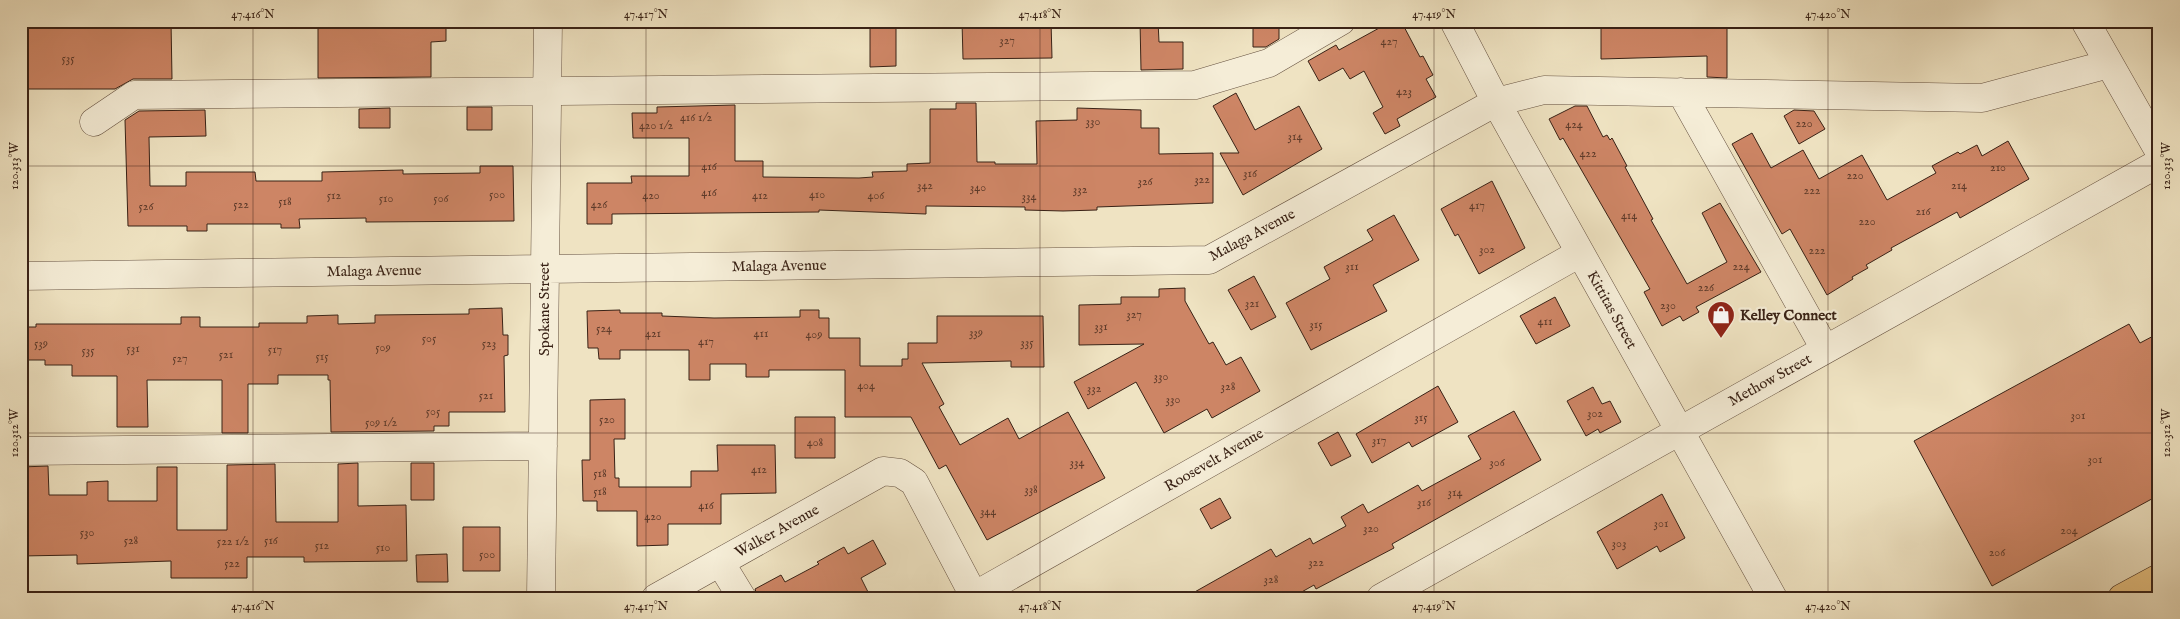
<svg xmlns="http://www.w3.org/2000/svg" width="2180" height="619" font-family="'IM FELL English',serif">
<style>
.building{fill:#cd8565;stroke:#392216}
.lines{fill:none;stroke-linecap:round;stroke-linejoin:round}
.minor-casing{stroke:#665241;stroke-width:29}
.major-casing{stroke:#392216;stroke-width:29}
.minor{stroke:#f5edd7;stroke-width:28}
.major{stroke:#e8c281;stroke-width:28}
.ticks{fill:none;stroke:#392216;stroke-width:1;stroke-opacity:0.45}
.labels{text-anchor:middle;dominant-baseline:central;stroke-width:4.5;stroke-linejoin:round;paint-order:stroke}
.number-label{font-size:12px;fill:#5e3b2a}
.street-label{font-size:15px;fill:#392216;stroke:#f5edd7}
.poi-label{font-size:15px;font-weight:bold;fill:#392216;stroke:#f5edd7;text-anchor:start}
.neatline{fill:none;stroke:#392216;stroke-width:2}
.ticks-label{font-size:12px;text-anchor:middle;fill:#392216}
</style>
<rect width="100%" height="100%" fill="#efe3c2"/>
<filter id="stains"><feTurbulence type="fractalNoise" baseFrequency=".004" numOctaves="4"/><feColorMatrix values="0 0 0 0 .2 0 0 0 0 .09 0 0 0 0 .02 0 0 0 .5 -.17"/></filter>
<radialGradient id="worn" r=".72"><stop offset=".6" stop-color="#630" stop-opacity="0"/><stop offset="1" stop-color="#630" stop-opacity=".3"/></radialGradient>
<path class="building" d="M21,21H64V27L136,26V21H171L172,79H133L115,89H21Z
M318,21H446V41L431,42V77L318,78Z
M962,21H1051L1052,58L963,59Z
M1140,21H1158L1159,42H1183V69L1141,70Z
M1392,21H1401L1420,57L1423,56L1433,75L1426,79L1436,97L1397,119L1400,126L1385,134L1373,113L1383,107L1364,71L1350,79L1343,68L1319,81L1308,61L1336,45L1339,50Z
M1601,21H1727V78L1707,77V56L1601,59Z
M1253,24H1279V39L1266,47H1253Z
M870,25H896V66L870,67Z
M1236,93L1255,130L1299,106L1322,149L1243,195L1220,153H1239L1213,106Z
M956,103H976L977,162H995V164H1037L1036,121L1077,120V108L1141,110V128H1159V154L1213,153V203L1097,207V210L1063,211L1025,210V207L926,206V214L819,210V212L612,214V224H587V183H632L631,176H689V138H633L632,113H657V107L735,105V161H763V177L859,178L873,177L872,172L907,171V164L930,163V109H956Z
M1575,106H1587L1603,137L1607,135L1610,140L1612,138L1627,166L1625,167L1653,219L1651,220L1687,284L1727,262L1702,213L1720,203L1761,272L1696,307L1699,312L1683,321L1680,316L1662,326L1644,292L1650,289L1563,138L1560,140L1549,119Z
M467,107H492V130H467Z
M390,108V128H359V109Z
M205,110L206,136L149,137L150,186H186V172H255L256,181H322V172L403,170V174L480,173V166H513L514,221L366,222V218L299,219L300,228H281V224H207V231H187V226H128L125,120L139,111Z
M1794,110L1814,111L1825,129L1799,144L1784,116Z
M1752,133L1771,168L1803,150L1819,179L1862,155L1887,200L1936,173L1932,166L1958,152L1960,154L1977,145L1982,156L2008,141L2029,179L1960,218L1957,212L1891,248L1892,250L1866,265L1868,268L1852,277L1853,279L1827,295L1790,229L1782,234L1732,144Z
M1492,181L1525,248L1479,274L1458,234L1455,236L1441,209Z
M1394,215L1419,260L1373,285L1387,311L1311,350L1286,303L1330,279L1324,267L1373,240L1367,230Z
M1254,276L1276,317L1251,330L1228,290Z
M1185,288V301L1209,344L1213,342L1226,365L1241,357L1260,391L1212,418L1207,409L1164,433L1136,382L1088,409L1074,382L1144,344L1079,345V305L1121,304V297H1159V289Z
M1555,297L1570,326L1536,344L1520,316Z
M502,308L503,335H508V355L504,356L505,412H449V426H434V431L331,432L330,380H328V375H278V384H248V433H222V380H147L148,427H117V376H72V365H45V360H21V327H36V324H181V317H200V327H259V323H307V316L338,315V324L375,323V315L469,314V309Z
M620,310V313H662V316L714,318L800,317V310H819V318H829V338H860V366H902V359H908V343H937V316H1043L1044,367H1011V361L922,363L944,404L939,407L960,445L1008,418L1019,439L1068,412L1105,478L987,540L946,465L939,469L911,417H845V370H769V377H746V364H710V380H689V350H620V359H599L598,348H588L587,311Z
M2129,324L2140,343L2159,333V495L1992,586L1914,441Z
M1438,386L1458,422L1412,447L1409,442L1372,463L1356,434Z
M1593,387L1602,404L1610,401L1621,422L1600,433L1598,429L1586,436L1567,401Z
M625,399V439H614L615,478H619V487H691V471H718L717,445H775L776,493L721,494V524H668V545L637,546V511H597V501H583L582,460H590V400Z
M1514,411L1541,460L1392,544L1394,548L1316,589L1314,585L1291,598H1184L1271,549L1276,557L1310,538L1313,544L1346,526L1341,517L1363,504L1368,513L1418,485L1422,491L1481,459L1468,436Z
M795,417H835V458H795Z
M1338,432L1351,456L1331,466L1318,443Z
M358,463V506L406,505L407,561L304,562V557H247V578H171V561L77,564V555L21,556V521H27V483H21V467L48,466L49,495H87V482L108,481V501H157V467H177V530H227V465L275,464L276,522H338V464Z
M411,463H434V500H411Z
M1662,494L1685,538L1660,552L1657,546L1617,569L1597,532Z
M1220,498L1231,518L1211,529L1200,509Z
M463,527H500V571H463Z
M873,540L886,564L861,578L871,598H758L755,589L781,575L785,582L819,564L817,562L844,547L848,554Z
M447,554L448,582H417L416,555Z"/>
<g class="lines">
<defs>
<path id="minor" d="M1454,21L1496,102L1773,598
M2085,21L2159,151
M1681,92L1825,349
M94,122L134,95L1195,85L1269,63L1341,21
M21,276L1209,260L1496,102L1544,90L1982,98L2109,64
M21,451L543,446
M720,562L742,598
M541,598L548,21
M656,598L883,471L900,473L914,482L974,596L1580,253
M1381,598L2159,163"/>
<path id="major" d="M2122,598L2159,578"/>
</defs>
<use href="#minor" class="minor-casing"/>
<use href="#major" class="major-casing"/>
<use href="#minor" class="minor"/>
<use href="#major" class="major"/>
</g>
<path class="ticks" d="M253,21V598M646,21V598M1040,21V598M1434,21V598M1828,21V598M21,166H2159M21,433H2159"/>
<defs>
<symbol id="shop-pin" viewBox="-11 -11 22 30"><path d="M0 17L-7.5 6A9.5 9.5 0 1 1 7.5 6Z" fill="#8f2418" stroke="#f5edd7"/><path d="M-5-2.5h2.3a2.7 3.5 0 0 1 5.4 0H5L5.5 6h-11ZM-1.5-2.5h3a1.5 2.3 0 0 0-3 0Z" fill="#fff"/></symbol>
</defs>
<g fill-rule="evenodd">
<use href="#shop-pin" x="1705" y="299" width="32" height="43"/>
</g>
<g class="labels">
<g class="number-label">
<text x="1007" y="40">327</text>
<text x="1389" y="41">427</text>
<text x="68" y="58">535</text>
<text x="1404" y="91">423</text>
<text x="696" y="117">416 1/2</text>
<text x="1093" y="121">330</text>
<text x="1804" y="123">220</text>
<text x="1574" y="124">424</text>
<text x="656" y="125">420 1/2</text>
<text x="1295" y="136">314</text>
<text x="1588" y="153">422</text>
<text x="709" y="166">416</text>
<text x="1998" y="167">210</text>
<text x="1250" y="173">316</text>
<text x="1855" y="175">220</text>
<text x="1202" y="179">322</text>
<text x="1145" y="181">326</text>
<text x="925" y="185">342</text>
<text x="1959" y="185">214</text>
<text x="978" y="187">340</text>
<text x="1080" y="189">332</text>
<text x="1812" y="190">222</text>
<text x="709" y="192">416</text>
<text x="497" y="194">500</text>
<text x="817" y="194">410</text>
<text x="334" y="195">512</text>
<text x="651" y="195">420</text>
<text x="760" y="195">412</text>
<text x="876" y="195">406</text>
<text x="1029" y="196">334</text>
<text x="386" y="198">510</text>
<text x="441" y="198">506</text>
<text x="285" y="201">518</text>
<text x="241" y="204">522</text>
<text x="599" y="204">426</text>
<text x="1477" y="205">417</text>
<text x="146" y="206">526</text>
<text x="1923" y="211">216</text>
<text x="1629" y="215">414</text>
<text x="1867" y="221">220</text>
<text x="1487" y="249">302</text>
<text x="1817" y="250">222</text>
<text x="1352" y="266">311</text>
<text x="1741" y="266">224</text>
<text x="1706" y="287">226</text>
<text x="1252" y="303">321</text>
<text x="1668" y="305">230</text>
<text x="1134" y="314">327</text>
<text x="1545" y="321">411</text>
<text x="1316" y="324">315</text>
<text x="1101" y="326">331</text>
<text x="604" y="328">524</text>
<text x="976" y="332">339</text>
<text x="653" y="333">421</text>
<text x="761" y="333">411</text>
<text x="814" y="334">409</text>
<text x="429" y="338">505</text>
<text x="706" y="341">417</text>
<text x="1027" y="342">335</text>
<text x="41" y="343">539</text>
<text x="489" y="343">523</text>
<text x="383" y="347">509</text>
<text x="133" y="348">531</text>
<text x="275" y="349">517</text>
<text x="88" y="350">535</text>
<text x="226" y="354">521</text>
<text x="322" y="356">515</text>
<text x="180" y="358">527</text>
<text x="1161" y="376">330</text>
<text x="866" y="385">404</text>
<text x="1228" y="386">328</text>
<text x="1094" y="388">332</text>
<text x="486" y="395">521</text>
<text x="1173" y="399">330</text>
<text x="433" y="411">505</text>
<text x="1595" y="413">302</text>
<text x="2078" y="415">301</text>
<text x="1421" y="417">315</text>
<text x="607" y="419">520</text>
<text x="381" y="422">509 1/2</text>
<text x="1379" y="440">317</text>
<text x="815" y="442">408</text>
<text x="2095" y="459">301</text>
<text x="1077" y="462">334</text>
<text x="1497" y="462">306</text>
<text x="759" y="469">412</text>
<text x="600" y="473">518</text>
<text x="1031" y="489">338</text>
<text x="600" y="491">518</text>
<text x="1455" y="492">314</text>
<text x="1424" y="502">316</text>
<text x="706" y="505">416</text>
<text x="988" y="511">344</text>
<text x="653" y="516">420</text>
<text x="1661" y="523">301</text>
<text x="1371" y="528">320</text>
<text x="2069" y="530">204</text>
<text x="87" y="532">530</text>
<text x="131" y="540">528</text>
<text x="271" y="540">516</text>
<text x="233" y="541">522 1/2</text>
<text x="1619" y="543">303</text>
<text x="322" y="545">512</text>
<text x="383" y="547">510</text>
<text x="1997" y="552">206</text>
<text x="487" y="554">500</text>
<text x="1316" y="562">322</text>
<text x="232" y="563">522</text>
<text x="1271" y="579">328</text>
</g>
<g class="street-label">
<text transform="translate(1252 235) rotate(-28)">Malaga Avenue</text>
<text transform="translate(779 266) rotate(-1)">Malaga Avenue</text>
<text transform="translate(374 271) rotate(-1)">Malaga Avenue</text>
<text transform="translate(544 309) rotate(-90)">Spokane Street</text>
<text transform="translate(1612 310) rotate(61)">Kittitas Street</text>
<text transform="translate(1770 380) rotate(-29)">Methow Street</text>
<text transform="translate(1214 460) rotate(-30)">Roosevelt Avenue</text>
<text transform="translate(777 531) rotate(-29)">Walker Avenue</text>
</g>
<g class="poi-label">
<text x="1740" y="315">Kelley Connect</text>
</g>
</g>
<rect width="2180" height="619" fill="none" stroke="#efe3c2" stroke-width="55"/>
<rect x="28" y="28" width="2124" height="564" class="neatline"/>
<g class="ticks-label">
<text x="253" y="18">47.416°N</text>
<text x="646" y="18">47.417°N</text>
<text x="1040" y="18">47.418°N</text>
<text x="1434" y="18">47.419°N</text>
<text x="1828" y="18">47.420°N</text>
<text transform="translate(2166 166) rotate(-90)" y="4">120.313°W</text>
<text transform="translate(14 166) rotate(-90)" y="4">120.313°W</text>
<text transform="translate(2166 433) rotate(-90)" y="4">120.312°W</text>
<text transform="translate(14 433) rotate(-90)" y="4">120.312°W</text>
<text x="253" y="610">47.416°N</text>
<text x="646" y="610">47.417°N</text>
<text x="1040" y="610">47.418°N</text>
<text x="1434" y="610">47.419°N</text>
<text x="1828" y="610">47.420°N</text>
</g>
<rect width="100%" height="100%" filter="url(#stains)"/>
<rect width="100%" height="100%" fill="url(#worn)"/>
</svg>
